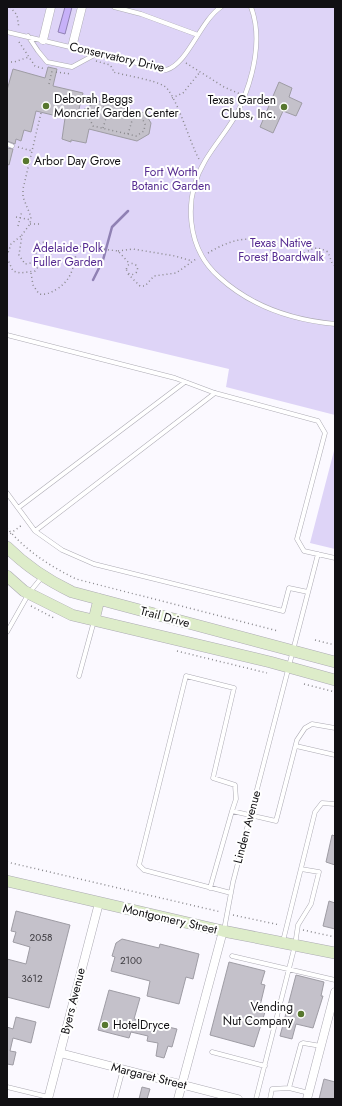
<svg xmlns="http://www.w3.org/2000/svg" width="342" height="1106" font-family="Jost,sans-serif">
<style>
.green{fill:#ded4f7}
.water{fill:#c7b1f9;stroke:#9081b4}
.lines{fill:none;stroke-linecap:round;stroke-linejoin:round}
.stream{stroke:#9081b4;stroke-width:2.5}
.building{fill:#c4c1ca;stroke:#9e9ca4}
.lane-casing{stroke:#adabb4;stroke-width:5}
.street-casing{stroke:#adabb4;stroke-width:9}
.secondary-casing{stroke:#adabb4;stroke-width:12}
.path{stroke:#8a898d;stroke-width:1.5;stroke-dasharray:1 3;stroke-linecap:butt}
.lane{stroke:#fff;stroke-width:4}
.street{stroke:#fff;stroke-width:8}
.secondary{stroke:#ddecc9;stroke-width:11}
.poi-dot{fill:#57772e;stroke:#fff;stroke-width:1.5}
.labels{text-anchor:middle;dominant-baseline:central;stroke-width:4;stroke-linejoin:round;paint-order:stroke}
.number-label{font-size:10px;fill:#3e3c41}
.street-label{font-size:12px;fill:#111013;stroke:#fff}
.poi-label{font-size:12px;fill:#111013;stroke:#fff;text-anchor:start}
.park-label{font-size:12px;fill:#562b91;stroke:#fff}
</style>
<rect width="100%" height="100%" fill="#fbf9ff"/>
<path class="green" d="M7,7H335V415L226,387L229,369L7,316Z
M335,447V549L310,543Z"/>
<path class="water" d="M65,7H72L65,34L58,32Z"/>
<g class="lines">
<path class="stream" d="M93,280L103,260L112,227L128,211"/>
</g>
<path class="building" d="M48,67L57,69L53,86L83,93L78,113L98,101L145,113L151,123L149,134L137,141L89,129L86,143L71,140V142L62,139L65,118L36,111L31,132L24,130L21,141L16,139L15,144L7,141V90L13,69L45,78Z
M279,82L292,88L289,97L302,103L296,116L283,111L273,133L260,127Z
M7,148L13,149L9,165L7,164Z
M332,835L335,836V865L326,862Z
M329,901L335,903V929L323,926Z
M16,911L70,925L49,1008L7,997V959L26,964L30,947L13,942L16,932L11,931Z
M122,939L159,948L160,944L199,954L193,979L186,977L179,1004L147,996L150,981L111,971L115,957L112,956L116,943Z
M229,962L265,971L261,984L265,985L259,1010L265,1012L254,1047L210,1035Z
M296,975L324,982L321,996H323L313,1028L296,1024L292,1039L280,1036Z
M109,990L140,998L134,1019L177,1029L172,1047L168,1046L164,1058L156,1056L158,1043L147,1041L148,1036L131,1032L129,1038L98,1030Z
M16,1017L36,1022L31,1043L13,1038L10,1051L16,1052L13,1065L7,1064V1027L13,1029Z
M324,1079L335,1082V1099H319Z
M142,1087L150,1089L147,1099H139Z"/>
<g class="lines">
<defs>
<path id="lane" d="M114,7L141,14L198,35
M251,7C263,39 253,78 240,107C231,127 216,142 205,161C183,198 186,248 219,277C252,307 292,320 335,324
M7,32L166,70C188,64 200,21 221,7
M28,36L38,51L47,62L72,67L96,54
M7,144L12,146
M7,335L175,378L215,393L318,421L325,433L297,539L304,551L335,558
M7,493L35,531L62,550L94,564L283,611L289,588L308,592
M18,508L185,382
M35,531L215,393
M7,632L29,593L42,577
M79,676L94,621
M296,746L335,755
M210,888L232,811L276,821L297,740L305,728L312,724L335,728
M231,893L144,870L139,865L186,676L234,688L213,778L235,785L236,799L232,811
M224,930L233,882L318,554
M283,941L315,812L322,803L335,804
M232,956L335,980
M212,1052L265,1066
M7,1087L48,1097
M309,1093L289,1088L301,1044L303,1043L321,1046
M115,1099L123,1069
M256,1099L295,945L298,925L311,904L319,872L301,869
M270,1099L272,1089L289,1088"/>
<path id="street" d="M43,40L51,7
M72,47L82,7
M60,1053L238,1099
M48,1099L99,903
M178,1099L223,931
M307,1099L335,992"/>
<path id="secondary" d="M7,547C27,567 47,580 72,592L335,662
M7,576L24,591L72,615L270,662L335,680
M94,620L99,599
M7,881L223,931L335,953"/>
</defs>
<use href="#lane" class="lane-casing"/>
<use href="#street" class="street-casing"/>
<use href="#secondary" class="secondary-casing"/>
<path class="path" d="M10,7L17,15L19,28
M19,42L35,66L45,69
M96,61L110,65L113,69V72C127,76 152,79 164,86C176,93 190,144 199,159
M7,62H14L29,57
M186,63L224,87L240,94
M56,72L71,74
M49,84L52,71
M172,98L183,93L200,72
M99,106L141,116L145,124L144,131L136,136L93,126L87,113Z
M41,113L23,189V197L31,217L30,224L22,235L19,255L25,264L31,263L36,255V246L41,242L49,243L55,251
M103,128L109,108
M128,134L134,114
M18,147L32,151
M16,217L31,220
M30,224H39
M18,226L22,211
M118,251L133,249L175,256L192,261
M208,253C221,245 246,233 261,243C274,252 275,257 294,256C310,255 310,242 328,252L332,263L335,266
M7,256L11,244L21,236
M7,258L13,271L20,273L35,271L43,259L55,251L69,245L118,251L130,264
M126.5 269a5.5 5.5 0 1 1 11 0a5.5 5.5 0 1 1-11 0Z
M31,273L33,285L39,294C46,295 50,293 57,289C73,279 75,263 77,245
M128,274L140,286H145L154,276L176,273L196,259
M7,528C26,551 50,566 76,579L278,631
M7,536L22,525
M31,606L54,618
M315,640L335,645
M177,651L267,673
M304,684L335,692
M7,862L221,912
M233,915L280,925
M303,930L335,937"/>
<use href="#lane" class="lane"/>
<use href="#street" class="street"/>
<use href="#secondary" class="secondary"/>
</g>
<g class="poi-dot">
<circle cx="46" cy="106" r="4"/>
<circle cx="284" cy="107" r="4"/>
<circle cx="26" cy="161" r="4"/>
<circle cx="301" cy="1014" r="4"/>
<circle cx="105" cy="1025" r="4"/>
</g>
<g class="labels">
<g class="number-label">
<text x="41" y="937">2058</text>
<text x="131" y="960">2100</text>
<text x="32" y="978">3612</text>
</g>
<g class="street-label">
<text transform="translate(117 57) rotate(13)">Conservatory Drive</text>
<text transform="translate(165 617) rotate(15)">Trail Drive</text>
<text transform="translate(247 827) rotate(-75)">Linden Avenue</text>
<text transform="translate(170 919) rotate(13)">Montgomery Street</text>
<text transform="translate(73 1001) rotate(-76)">Byers Avenue</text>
<text transform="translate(149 1076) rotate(14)">Margaret Street</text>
</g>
<g class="poi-label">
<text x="54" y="99">Deborah Beggs<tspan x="54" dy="14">Moncrief Garden Center</tspan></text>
<text x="276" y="100" text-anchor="end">Texas Garden<tspan x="276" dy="14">Clubs, Inc.</tspan></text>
<text x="34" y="161">Arbor Day Grove</text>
<text x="293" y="1007" text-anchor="end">Vending<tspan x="293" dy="14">Nut Company</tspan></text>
<text x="113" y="1025">HotelDryce</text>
</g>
<g class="park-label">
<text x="171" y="172">Fort Worth<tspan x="171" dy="14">Botanic Garden</tspan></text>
<text x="281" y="243">Texas Native<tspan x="281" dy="14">Forest Boardwalk</tspan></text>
<text x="68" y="248">Adelaide Polk<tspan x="68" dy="14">Fuller Garden</tspan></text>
</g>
</g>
<rect width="342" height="1106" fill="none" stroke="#111013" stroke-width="16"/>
</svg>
